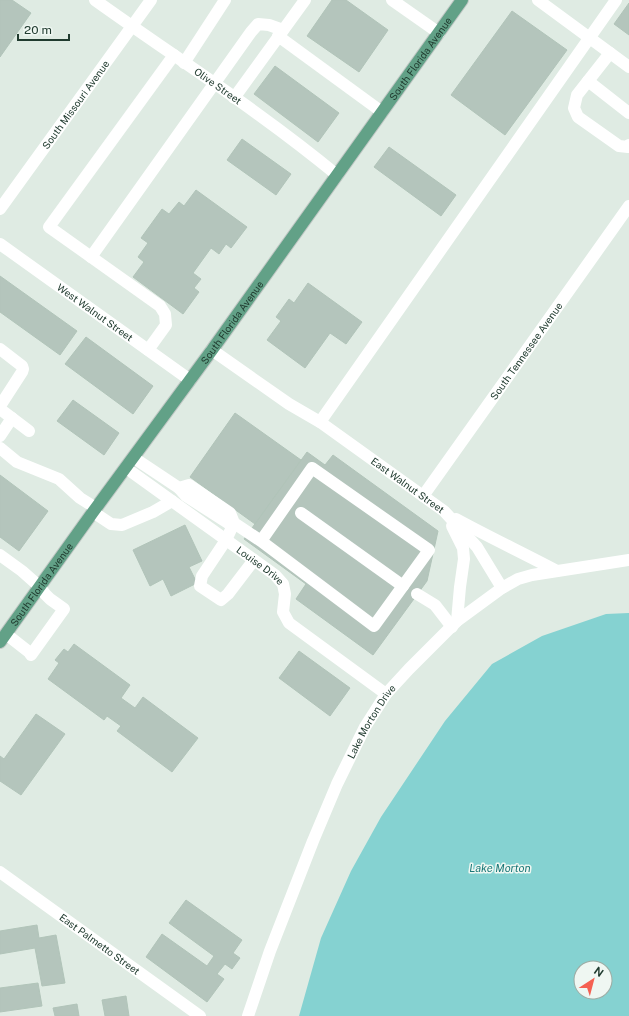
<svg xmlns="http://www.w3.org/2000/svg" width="629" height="1016" font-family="'Public Sans',sans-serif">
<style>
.water{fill:#85d2d1;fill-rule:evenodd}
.building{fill:#b4c5bc;stroke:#b1c4b9}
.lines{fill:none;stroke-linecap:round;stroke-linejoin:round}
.major-casing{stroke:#c1c8c5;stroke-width:14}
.minor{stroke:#fff;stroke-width:12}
.major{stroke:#62a187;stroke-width:12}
.labels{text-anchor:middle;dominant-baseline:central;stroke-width:3;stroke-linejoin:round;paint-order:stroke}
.street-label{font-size:10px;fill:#203b2f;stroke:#eff7f2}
.water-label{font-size:11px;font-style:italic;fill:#197777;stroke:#eff7f2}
</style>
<rect width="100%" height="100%" fill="#dfebe3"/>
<path class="water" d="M629,613V1016H299L321,938L351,871L381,817L445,721L492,664L542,636L606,614ZM581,968H605V992H581Z"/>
<path class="building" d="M0,0H12L31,13L0,57Z
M332,0H346L388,30L359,72L307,36Z
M629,3V35L614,24Z
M512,11L567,50L505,135L451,95Z
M275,66L339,113L318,142L254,94Z
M242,139L291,174L276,195L227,160Z
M389,147L456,195L441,216L374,167Z
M196,190L247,227L231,248L226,244L219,254L211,248L193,273L201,279L194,288L199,292L183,314L133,277L144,262L138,257L148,243L141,238L162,209L169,214L179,202L184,206Z
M0,276L77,331L60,355L0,312Z
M308,283L362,322L346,344L330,333L305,368L267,340L281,321L276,317L289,299L294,303Z
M86,337L153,386L133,414L65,364Z
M73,400L119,433L104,455L57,421Z
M235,413L301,460L255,524L190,477Z
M307,452L325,465L333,455L438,531L427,581L373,655L296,599L306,584L244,539Z
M0,475L48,511L19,551L0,537Z
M185,525L202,561L189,567L197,583L171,596L163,579L150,586L133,550Z
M74,644L130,685L121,698L135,708L143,697L198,738L172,772L117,731L121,726L107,716L104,720L48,679L59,663L55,660L64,649L68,652Z
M299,651L350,688L330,716L279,678Z
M36,714L65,734L21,795L0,781V756L4,759Z
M186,900L242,940L233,953L240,958L232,969L225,964L217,974L224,979L207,1002L146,957L162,934L207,966L214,956L169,923Z
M37,925L39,938L56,935L65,983L42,986L35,948L0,954V931Z
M38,983L42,1006L0,1012V988Z
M126,996L129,1016H105L102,1000Z
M77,1004L79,1016H55L53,1008Z"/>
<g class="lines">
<defs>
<g id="major">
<path id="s9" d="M0,642L93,512L212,350L462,0"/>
</g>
</defs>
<use href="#major" class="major-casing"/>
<g class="minor">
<path id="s1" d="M95,0C176,58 261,112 337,175"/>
<path d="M392,0L439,33"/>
<path d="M538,0L629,67"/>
<path d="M278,36L382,112"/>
<path d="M610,53L577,95L574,108L578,117L619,146L628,147L629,145"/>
<path d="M184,63L225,0"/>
<path d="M588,81L629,113"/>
<path d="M234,98L305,0"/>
<path id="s2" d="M0,209L151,0"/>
<path id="s3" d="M0,244L190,380"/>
<path d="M91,257L251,32L258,24L269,25L283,30"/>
<path d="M0,349L22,366L23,369L22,372L0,406"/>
<path d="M148,350L166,325L165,314L160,306L49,227L174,55"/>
<path id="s4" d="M212,350L289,404L320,422L444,511L477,547L502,588"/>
<path d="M0,409L29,431"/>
<path d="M320,422L616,0"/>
<path d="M0,436L12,418"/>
<path d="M0,448L17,462L59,479L80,498L96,508"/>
<path d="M134,458L179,488L186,496L228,523H234"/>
<path id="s5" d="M126,468L275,575L283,584L285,594L283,612L289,623L386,694"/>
<path d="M179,488L189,485L230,513L234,523L261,541L374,626L429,550L312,468L261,541"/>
<path id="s6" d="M423,496L629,206"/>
<path d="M93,512L111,524L122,525L153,512L172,501"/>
<path d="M301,513L403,586"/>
<path d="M456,519C489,537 523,553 557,571"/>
<path d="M234,523L226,540L202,576L200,586L221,600L228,594L254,560"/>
<path d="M452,526L463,548L464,559L460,587L457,621"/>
<path d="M0,555L22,571L40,587L45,594L50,599L64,609L31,655L29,652L6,634"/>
<path d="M417,594L435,605L452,627"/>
<path id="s7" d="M0,872L200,1016"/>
<path id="s8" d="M248,1016L270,951L313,841L337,784L365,727L386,694L409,669L457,621L502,588L518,579L532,575L629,560"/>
</g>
<use href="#major" class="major"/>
</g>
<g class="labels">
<g class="street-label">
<text stroke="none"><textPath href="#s9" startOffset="719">South Florida Avenue</textPath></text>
<text stroke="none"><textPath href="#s1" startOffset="150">Olive Street</textPath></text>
<text stroke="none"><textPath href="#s2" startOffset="129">South Missouri Avenue</textPath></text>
<text stroke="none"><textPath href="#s3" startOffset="117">West Walnut Street</textPath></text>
<text stroke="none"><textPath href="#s9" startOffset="395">South Florida Avenue</textPath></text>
<text stroke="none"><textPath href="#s6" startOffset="178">South Tennessee Avenue</textPath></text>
<text stroke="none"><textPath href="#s4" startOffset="238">East Walnut Street</textPath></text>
<text stroke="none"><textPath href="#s5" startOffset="166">Louise Drive</textPath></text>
<text stroke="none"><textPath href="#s9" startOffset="71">South Florida Avenue</textPath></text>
<text stroke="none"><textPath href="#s8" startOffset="320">Lake Morton Drive</textPath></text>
<text stroke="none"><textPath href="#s7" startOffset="123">East Palmetto Street</textPath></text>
</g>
<g class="water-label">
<text x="500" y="868">Lake Morton</text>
</g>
</g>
<g transform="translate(593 980) rotate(36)"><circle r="19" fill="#eff7f2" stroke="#9caca4"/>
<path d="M0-3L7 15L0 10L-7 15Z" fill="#f56152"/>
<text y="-6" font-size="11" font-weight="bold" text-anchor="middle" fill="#203b2f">N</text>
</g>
<path d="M18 34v6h51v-6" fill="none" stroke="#203b2f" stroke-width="2"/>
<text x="24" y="34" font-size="12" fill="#203b2f" stroke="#eff7f2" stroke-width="3" paint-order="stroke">20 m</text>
</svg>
